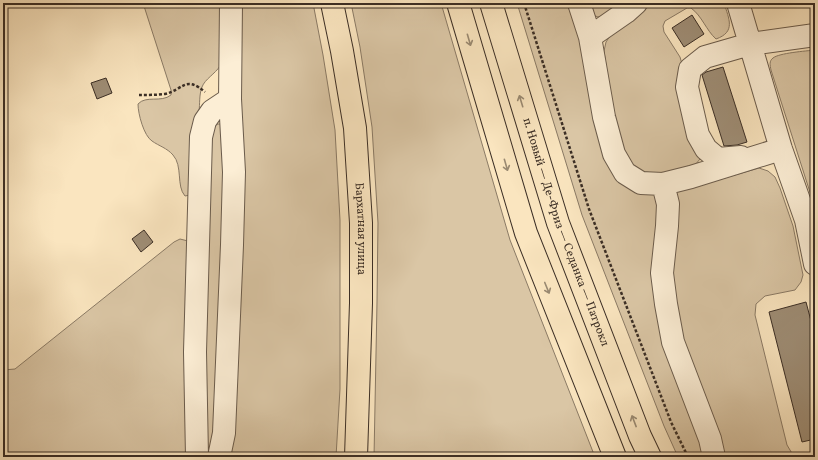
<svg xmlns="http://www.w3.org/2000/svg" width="818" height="460" font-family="Vollkorn,serif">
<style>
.green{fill:#dac6a5;stroke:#8a7a65}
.building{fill:#9e8d75;stroke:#3b2e25}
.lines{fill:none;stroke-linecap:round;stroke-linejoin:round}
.minor-casing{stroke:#6b5c4c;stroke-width:24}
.major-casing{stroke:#3b2e25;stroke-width:24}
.path{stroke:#3b2e25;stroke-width:2.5;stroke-dasharray:3 2;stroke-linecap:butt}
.minor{stroke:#fceed5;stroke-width:22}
.major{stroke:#fae5bf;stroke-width:22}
.oneway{stroke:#9a8a72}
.labels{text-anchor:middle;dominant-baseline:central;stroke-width:3;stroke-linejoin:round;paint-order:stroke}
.street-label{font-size:12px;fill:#3b2e25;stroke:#fceed5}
</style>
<rect width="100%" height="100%" fill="#fae5bf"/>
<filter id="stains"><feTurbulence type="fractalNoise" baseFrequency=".005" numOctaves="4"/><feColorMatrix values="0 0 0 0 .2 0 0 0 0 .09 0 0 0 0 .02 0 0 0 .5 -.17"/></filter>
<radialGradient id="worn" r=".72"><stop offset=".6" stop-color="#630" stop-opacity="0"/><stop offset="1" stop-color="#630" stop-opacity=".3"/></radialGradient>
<path class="green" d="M143,3H223L220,66C215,74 205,79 202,87C199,95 200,103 199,112C195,139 193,167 190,195L185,196C176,186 183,166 173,155C167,148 159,146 152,141C144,136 138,114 138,104C146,95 161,103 171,95V90Z
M240,3H313L323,55L335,130L340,220V389L336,457H228Z
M351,3H441L510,240L595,457H374L377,302L378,223L372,127L360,47Z
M517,3H567L580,39L618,180L637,193L666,195L759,168L768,171L775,177L780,188L793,226L803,275L801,282L795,290L765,296L756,304L755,315L787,445L793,455L803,457H678L664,426L582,215Z
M588,3H621L604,16L598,17L593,15Z
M649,3H724C729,19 736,32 716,39C706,30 702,16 691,8H687L665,21L663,26L664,32L680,57L682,64L700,159L695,165L663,174L644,172L632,164L623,148L613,116L604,51L606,42L610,36L632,20Z
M815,50V208L771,70C770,65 769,61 773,58C779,53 806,51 815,50Z
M218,124H223L227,172L212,457H201L207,139L214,125Z
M180,239L188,241L191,457H3V370L15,369L174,242Z"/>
<path class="building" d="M692,15L704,34L684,47L672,28Z
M723,67L747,142L737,145L724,146L702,75L706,72Z
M106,78L112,93L97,99L91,83Z
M144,230L153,242L141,252L132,239Z
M806,302L815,336V439L802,442L769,312Z"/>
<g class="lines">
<defs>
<path id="minor" d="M579,3L590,37L604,117L614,154L625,173L641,183L663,184L691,177L781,149
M738,3L781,149L806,220L815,264
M590,37L626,12L636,3
M741,157L718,159L706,149L698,135L687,87L690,69L705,57L750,44L815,35
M663,184L668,204L667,226L662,273L666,304L673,342L710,439L714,457
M197,457L195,352L201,137L205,121L212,111L230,99
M219,457L224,433L232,245L234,172L230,99L231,3"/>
<g id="major">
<path id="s1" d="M332,3L342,51L355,128L361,223V303L356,457"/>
<path d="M458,3L526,233L615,457"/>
<path id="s2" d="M491,3L558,223L640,436L650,457"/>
</g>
</defs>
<use href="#minor" class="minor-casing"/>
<use href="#major" class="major-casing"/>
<path class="path" d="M524,3L589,209L671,422L688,457
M139,95C147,95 156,95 165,94C183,90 185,75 205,92"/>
<use href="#minor" class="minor"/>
<use href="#major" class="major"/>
</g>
<defs><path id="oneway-shaft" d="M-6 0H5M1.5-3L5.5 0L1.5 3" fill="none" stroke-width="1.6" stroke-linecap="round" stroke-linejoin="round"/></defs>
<g class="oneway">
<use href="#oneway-shaft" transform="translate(469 40) rotate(74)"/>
<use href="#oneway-shaft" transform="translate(521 101) rotate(-107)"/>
<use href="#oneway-shaft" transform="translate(506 165) rotate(74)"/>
<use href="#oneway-shaft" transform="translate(547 288) rotate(68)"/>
<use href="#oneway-shaft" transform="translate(634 421) rotate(-111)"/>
</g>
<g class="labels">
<g class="street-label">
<text stroke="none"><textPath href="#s1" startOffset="228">Бархатная улица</textPath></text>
<text stroke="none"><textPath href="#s2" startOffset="241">п. Новый — Де-Фриз — Седанка — Патрокл</textPath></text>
</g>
</g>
<rect width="818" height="460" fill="none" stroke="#fae5bf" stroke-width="16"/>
<rect x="4" y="4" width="810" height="452" fill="none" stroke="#3b2e25" stroke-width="2"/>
<rect x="8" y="8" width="802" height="444" fill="none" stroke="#3b2e25"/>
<rect width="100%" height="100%" filter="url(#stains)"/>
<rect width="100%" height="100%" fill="url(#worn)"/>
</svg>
